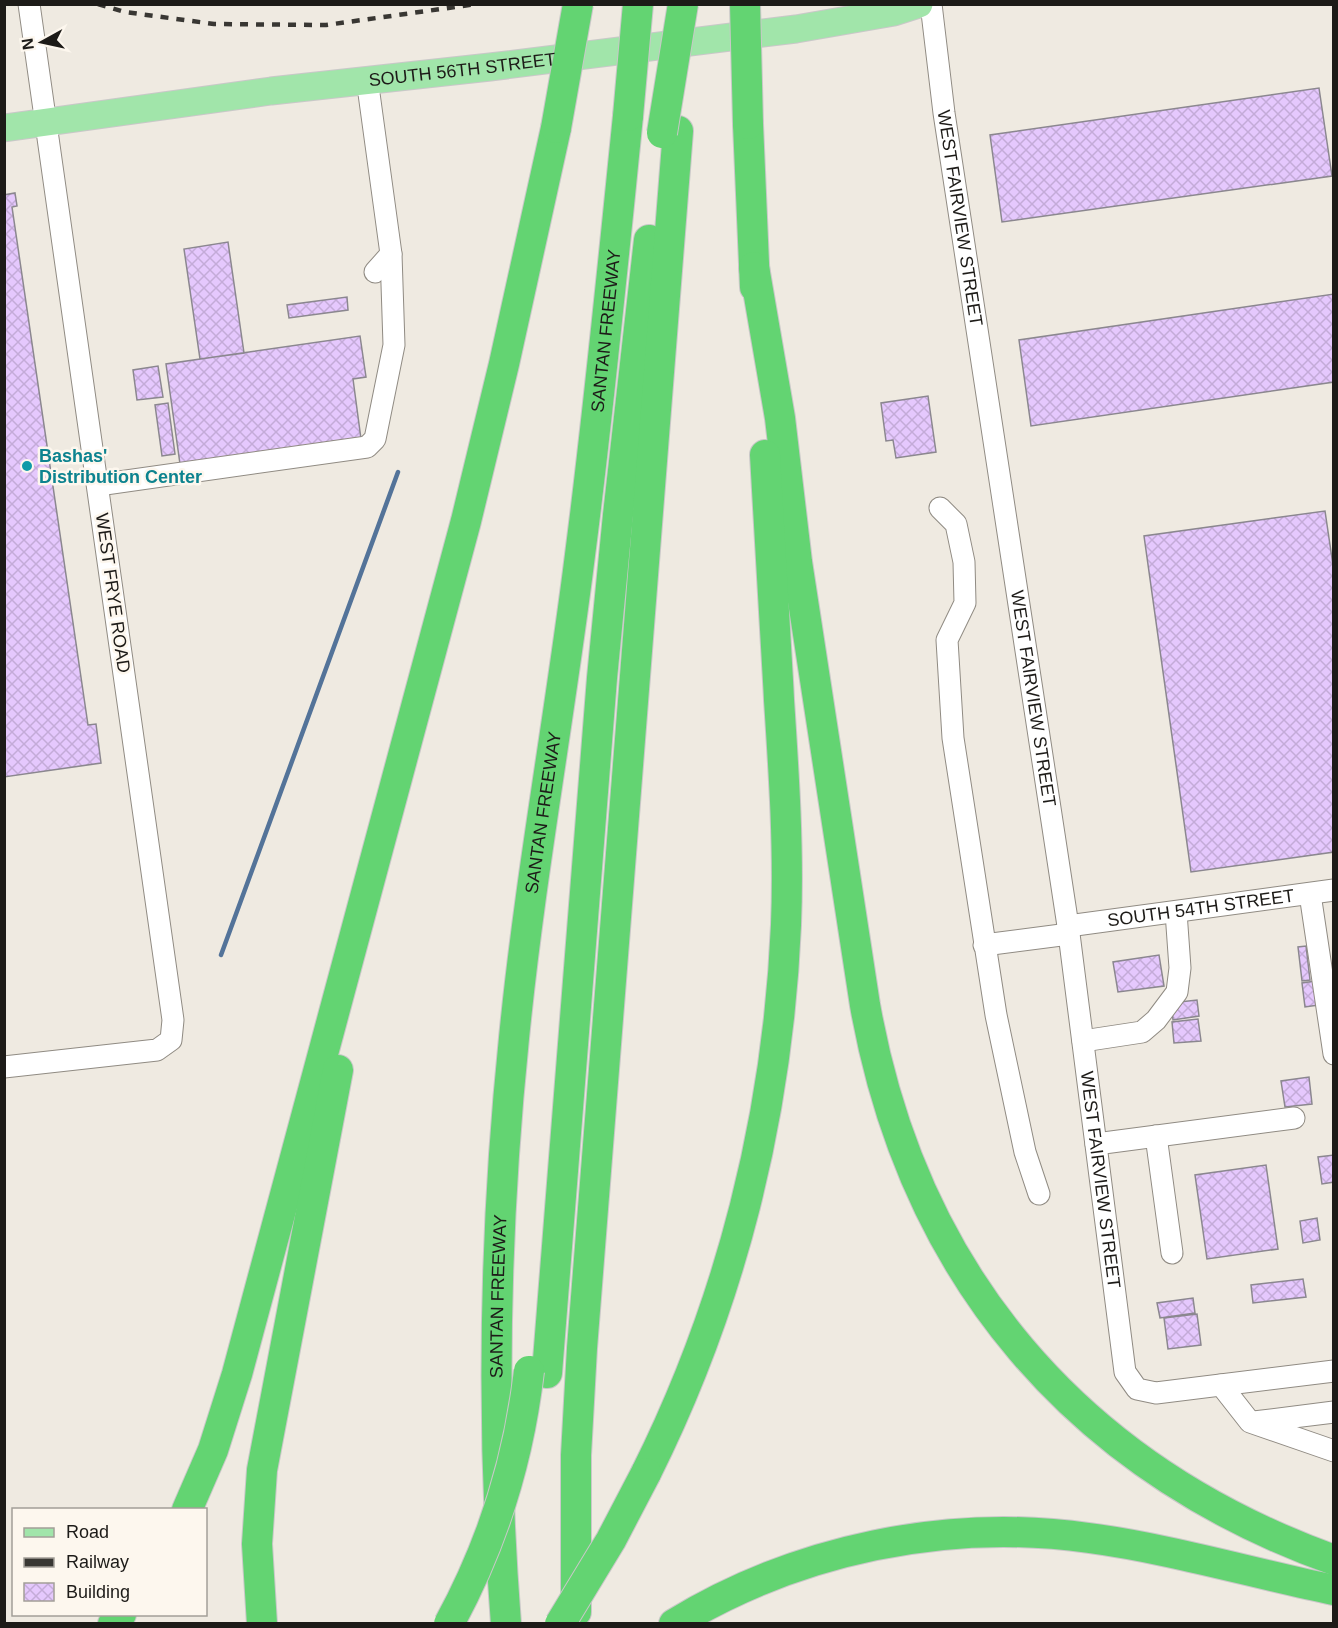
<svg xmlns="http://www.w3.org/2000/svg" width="1338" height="1628" font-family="Helvetica,sans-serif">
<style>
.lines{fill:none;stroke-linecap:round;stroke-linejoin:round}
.stream{stroke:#537399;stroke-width:4.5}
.building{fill:url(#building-cross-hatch);stroke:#8b878f;stroke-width:1.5}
.minor-casing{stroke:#908b83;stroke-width:23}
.major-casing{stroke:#c9c8c8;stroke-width:29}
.highway-casing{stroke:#c9c8c8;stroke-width:32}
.minor{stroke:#fff;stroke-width:21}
.major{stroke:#a1e5aa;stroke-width:27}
.highway{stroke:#63d472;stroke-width:30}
.rail{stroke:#393733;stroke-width:4.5;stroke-dasharray:8 8;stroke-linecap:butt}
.highway-bridge-casing{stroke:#c9c8c8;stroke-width:32;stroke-linecap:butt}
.highway-bridge{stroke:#63d472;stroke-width:30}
.culture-dot{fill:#0f9aa8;stroke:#fdf7ee;stroke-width:2}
.labels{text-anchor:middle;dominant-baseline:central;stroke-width:5;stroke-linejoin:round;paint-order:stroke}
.street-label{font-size:18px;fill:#1d1b18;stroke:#fdf7ee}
.culture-label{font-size:18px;font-weight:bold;fill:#0d838f;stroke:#fdf7ee;text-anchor:start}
</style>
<defs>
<pattern id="building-cross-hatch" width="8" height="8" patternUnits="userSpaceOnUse" patternTransform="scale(1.5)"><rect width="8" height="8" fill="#e5c8fd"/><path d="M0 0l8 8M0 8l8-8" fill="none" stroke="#c4abd8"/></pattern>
</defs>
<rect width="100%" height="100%" fill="#efeae1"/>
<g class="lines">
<path class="stream" d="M221,955L398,472"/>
</g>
<path class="building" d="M1319,88L1332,176L1002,222L990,135Z
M15,193L17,206L12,207L88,725L96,724L101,763L4,777V195Z
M228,242L244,353L200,359L184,249Z
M1334,294V382L1031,426L1019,340Z
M347,297L348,310L289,318L287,305Z
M360,336L366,377L353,379L361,439L180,464L166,364Z
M158,366L163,397L137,400L133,370Z
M928,396L936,452L896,458L893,440L886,441L881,403Z
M168,403L175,454L162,456L155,405Z
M1325,511L1334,572V852L1191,872L1144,536Z
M1306,946L1310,980L1302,981L1298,947Z
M1159,955L1164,986L1118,992L1113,962Z
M1315,981L1318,1005L1305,1007L1302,983Z
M1197,1000L1199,1016L1173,1020L1171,1003Z
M1198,1019L1201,1041L1174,1043L1172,1022Z
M1309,1077L1312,1104L1285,1107L1281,1081Z
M1334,1155V1182L1322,1184L1318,1157Z
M1266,1165L1278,1249L1207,1259L1195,1175Z
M1317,1218L1320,1240L1303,1243L1300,1221Z
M1303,1279L1306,1297L1253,1303L1251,1285Z
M1193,1298L1195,1313L1160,1318L1157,1303Z
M1197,1314L1201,1345L1168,1349L1164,1318Z"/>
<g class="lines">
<defs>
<g id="minor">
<path id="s1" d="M931,4L944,113L1068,926L1125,1372L1137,1389L1156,1393L1334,1371"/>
<path d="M367,79L391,254L375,272"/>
<path d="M98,485L367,447L375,439L394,345L391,254"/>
<path d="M940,508L956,524L964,562L965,603L947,640L953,738L996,1015L1025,1152L1039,1194"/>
<path d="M1310,894L1334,1054"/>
<path id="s2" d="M1068,926L1334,890"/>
<path d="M984,945L1069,934"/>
<path d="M1083,1041L1142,1032L1156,1020L1177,992L1180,968L1176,912"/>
<path d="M4,1067L157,1050L171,1040L173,1020L29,4"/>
<path d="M1156,1136L1172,1253"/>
<path d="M1096,1144L1294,1118"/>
<path d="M1221,1385L1250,1422L1334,1451"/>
<path d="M1254,1422L1334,1412"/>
</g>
<g id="major">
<path id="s3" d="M4,128L271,91L490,67L796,29L894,12L919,4"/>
</g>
<g id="highway">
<path d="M748,124L755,287"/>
<path d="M754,267L780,418L797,562L865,1005C913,1275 1076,1467 1334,1560"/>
<path d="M547,1373L602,678L618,515L649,240"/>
<path d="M646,1473C731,1303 778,1115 786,925C789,850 784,775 779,700C775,618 770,536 765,455"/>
<path d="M187,1510L213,1450L237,1374L466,521L504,364L556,128"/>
<path d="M576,1612V1455L582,1348L678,131"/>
<path d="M113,1624L121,1614"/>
<path d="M262,1624L257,1544L262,1470L338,1070"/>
<path id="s4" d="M506,1624C491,1429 494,1232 514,1038C530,876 560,716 580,555C599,409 613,263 628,116"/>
<path d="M674,1624C797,1549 947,1518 1089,1538C1171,1549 1252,1573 1334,1590"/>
</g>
</defs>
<use href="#minor" class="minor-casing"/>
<use href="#major" class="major-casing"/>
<use href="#highway" class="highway-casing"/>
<use href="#minor" class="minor"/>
<use href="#major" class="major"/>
<use href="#highway" class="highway"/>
<path class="rail" d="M98,4L125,12L214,24L326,25L477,4"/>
<defs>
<path id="highway-bridge" d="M745,4L748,124
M628,116L638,4
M556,128L578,4
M662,133L683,4
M449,1624C492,1545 519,1459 529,1371
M560,1624L611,1540L646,1473"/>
</defs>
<use href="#highway-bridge" class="highway-bridge-casing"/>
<use href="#highway-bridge" class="highway-bridge"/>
</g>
<circle class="culture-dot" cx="27" cy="466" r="6"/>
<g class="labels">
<g class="street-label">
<text stroke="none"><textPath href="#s3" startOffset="462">SOUTH 56TH STREET</textPath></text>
<text stroke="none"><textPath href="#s1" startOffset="216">WEST FAIRVIEW STREET</textPath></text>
<text stroke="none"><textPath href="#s4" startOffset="1300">SANTAN FREEWAY</textPath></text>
<text transform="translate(113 593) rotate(82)">WEST FRYE ROAD</text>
<text stroke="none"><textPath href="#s1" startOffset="702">WEST FAIRVIEW STREET</textPath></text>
<text stroke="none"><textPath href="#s4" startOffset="814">SANTAN FREEWAY</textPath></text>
<text stroke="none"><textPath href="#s2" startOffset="134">SOUTH 54TH STREET</textPath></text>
<text stroke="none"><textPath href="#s1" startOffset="1188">WEST FAIRVIEW STREET</textPath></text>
<text stroke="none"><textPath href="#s4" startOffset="328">SANTAN FREEWAY</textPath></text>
</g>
<g class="culture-label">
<text x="39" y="456">Bashas'<tspan x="39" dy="21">Distribution Center</tspan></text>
</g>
</g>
<rect width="1338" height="1628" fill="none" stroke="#1d1b18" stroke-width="12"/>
<rect x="12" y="1508" width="195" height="108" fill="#fdf7ee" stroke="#a39f98" stroke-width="1.5"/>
<rect x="24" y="1528" width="30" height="9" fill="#a1e5aa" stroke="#a39f98" stroke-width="1.5"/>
<text x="66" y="1538" font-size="18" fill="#1d1b18">Road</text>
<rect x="24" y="1558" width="30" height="9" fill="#393733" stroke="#a39f98" stroke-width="1.5"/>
<text x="66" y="1568" font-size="18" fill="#1d1b18">Railway</text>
<rect x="24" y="1583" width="30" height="18" fill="url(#building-cross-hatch)" stroke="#a39f98" stroke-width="1.5"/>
<text x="66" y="1598" font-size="18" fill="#1d1b18">Building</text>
<g transform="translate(42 42) rotate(262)" stroke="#fdf7ee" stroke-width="4.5" paint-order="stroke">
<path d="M0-4.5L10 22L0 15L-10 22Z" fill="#1d1b18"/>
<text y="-9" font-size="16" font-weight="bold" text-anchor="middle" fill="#1d1b18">N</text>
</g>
</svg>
